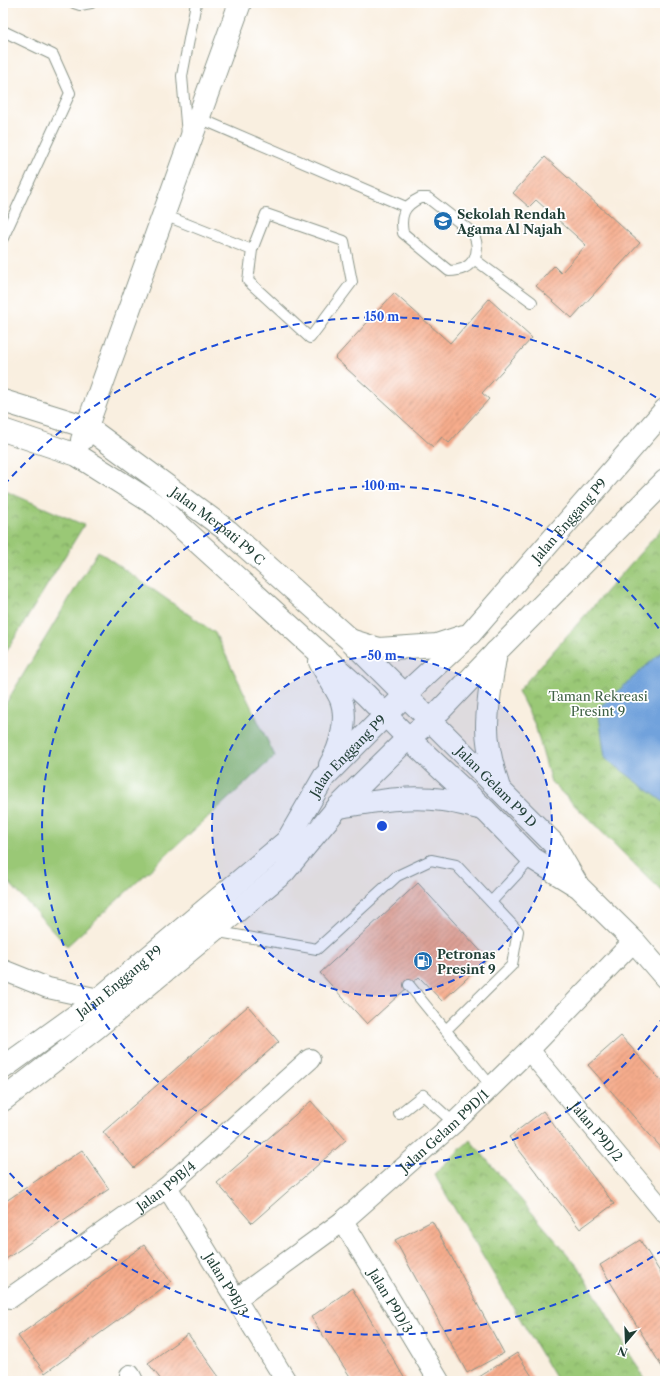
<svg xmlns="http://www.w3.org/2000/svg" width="668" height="1384" font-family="'Libre Caslon Text',serif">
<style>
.grass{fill:#9ac876;stroke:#5c8255}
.park{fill:url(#park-crowns);stroke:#5c8255}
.water{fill:#71a2dc;stroke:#487088}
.building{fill:url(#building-hatch)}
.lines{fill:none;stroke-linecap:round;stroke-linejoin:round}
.lane-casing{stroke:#8c968a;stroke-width:12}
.street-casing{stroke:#8c968a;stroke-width:22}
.secondary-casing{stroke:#8c968a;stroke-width:24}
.lane{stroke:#fff;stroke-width:10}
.street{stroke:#fff;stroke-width:20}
.secondary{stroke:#fff;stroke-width:22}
.ring{fill:none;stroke:#1d4ed8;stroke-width:2;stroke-dasharray:7 5}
.labels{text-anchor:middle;stroke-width:3.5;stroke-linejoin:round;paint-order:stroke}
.poi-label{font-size:13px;font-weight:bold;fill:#1f3d34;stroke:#fff;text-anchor:start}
.street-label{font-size:13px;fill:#1f3d34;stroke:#fff}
.park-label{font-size:13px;fill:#3e6044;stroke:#fff}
.centre{fill:#1d4ed8;stroke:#fff;stroke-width:2}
.ring-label{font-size:12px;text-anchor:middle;font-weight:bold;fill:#1d4ed8;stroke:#fff;stroke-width:3.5;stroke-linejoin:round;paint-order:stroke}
</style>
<defs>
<pattern id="park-crowns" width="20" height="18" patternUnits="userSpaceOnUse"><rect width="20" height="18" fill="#9ac876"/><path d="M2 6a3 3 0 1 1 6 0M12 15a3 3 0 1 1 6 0" fill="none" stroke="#7da462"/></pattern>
<pattern id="building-hatch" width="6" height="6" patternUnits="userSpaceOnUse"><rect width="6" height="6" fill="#f6ac8c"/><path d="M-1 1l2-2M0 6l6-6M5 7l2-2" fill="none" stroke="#c78d73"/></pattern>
</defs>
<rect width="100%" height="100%" fill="#fff"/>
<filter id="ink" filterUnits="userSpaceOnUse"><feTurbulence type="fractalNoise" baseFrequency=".025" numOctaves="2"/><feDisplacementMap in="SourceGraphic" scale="8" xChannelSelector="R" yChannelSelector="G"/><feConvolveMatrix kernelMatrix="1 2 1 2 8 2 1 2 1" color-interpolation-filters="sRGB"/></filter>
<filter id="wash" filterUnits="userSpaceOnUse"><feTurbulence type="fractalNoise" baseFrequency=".012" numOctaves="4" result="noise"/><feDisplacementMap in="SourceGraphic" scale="16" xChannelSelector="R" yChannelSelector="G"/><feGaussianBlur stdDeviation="0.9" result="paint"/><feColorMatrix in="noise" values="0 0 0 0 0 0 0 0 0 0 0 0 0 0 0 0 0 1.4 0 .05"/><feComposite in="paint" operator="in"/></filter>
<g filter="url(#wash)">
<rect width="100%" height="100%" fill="#f9efe0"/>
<path class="grass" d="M98,551L215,633L275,756L67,946L3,876V708Z"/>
<path class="park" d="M3,490L84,525L3,657Z
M665,525V894L551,782L535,725L518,691Z
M470,1140L580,1269L646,1381H557L434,1174Z"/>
<path class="water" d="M665,649V803L605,758L598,709Z"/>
<g id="blocks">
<path class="building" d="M545,157L640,243L572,318L536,286L554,266L561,273L586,245L536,200L529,207L513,193Z
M394,293L450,343L489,299L532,338L482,393L489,399L449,443L442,437L433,447L335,358Z
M418,883L488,959L442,1001L419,977L367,1024L320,973Z
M248,1006L279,1042L134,1168L103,1132Z
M621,1036L665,1085V1152L588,1065Z
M311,1101L346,1140L252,1223L217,1183Z
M543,1111L614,1204L580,1229L509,1137Z
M82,1150L109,1189L3,1261V1203Z
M432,1221L504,1353L467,1373L395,1240Z
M640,1240L665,1280V1372L600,1265Z
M144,1245L171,1282L45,1373L18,1336Z
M352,1288L406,1381H353L311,1317Z
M188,1334L222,1381H162L148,1363Z
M517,1353L535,1381H477L476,1379Z"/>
</g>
</g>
<g filter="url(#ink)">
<use href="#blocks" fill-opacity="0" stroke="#8c968a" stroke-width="1"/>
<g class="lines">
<g class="lane-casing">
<path id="lane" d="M74,3L80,5L91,3
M3,31L53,55L70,93L3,238
M199,118L406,207
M187,135L182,76L196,3
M420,198H428L473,233C483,254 472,271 449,271L403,233C400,216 403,206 420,198Z
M266,214L344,241L352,282L310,338L248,281L252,250Z
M164,215L252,250
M474,259L532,302
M491,902L532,858
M213,931L317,949L397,876L431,860L456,865L518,931L512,965L446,1030
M409,985L491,1086
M399,1114L423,1095L454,1123"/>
</g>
<g class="street-casing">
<g id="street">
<path d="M3,970L48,988L99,999"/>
<path id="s1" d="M529,1050L665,1213"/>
<path id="s2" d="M167,1187L286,1381"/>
<path id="s3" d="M343,1221L439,1381"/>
<path id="s4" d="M10,1298L167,1187L310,1059"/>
<path id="s5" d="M236,1299L343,1221L454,1123L529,1050L634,941"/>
<path d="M130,1375L133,1381"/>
</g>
</g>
<g class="secondary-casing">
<g id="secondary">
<path id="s6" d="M3,401L87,427L228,531L350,640L553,843L577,884"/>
<path d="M3,430L77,455L159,507L366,695L408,738L484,809L532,858L579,887L634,941L665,977"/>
<path d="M82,440L240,3"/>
<path d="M353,641L379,649L437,645L464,636"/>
<path d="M496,652C492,677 487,702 487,728C487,748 493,769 499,788"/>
<path d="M320,662C326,673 334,685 340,697C349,717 341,747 330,765"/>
<path d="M338,807C372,802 408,795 443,800C456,802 470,806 483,809"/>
<path id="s7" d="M3,1068L99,999L287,841L324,777L417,683L470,634L665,410"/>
<path d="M3,1100L96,1028L284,872L338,807L408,738L430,721L496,652L665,481"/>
</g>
</g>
<use href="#lane" class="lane"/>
<use href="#street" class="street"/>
<use href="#secondary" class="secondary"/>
</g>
</g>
<circle cx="382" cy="826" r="170" fill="#1d4ed8" fill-opacity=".12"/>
<g class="ring">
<circle cx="382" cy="826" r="170"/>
<path d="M664 1016A340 340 0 1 1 664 636"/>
<path d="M663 1250A509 509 0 0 1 4 1167M4 485A509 509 0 0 1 663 402"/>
</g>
<defs>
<g id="school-disc" transform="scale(1)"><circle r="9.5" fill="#1f6fb2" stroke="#fff"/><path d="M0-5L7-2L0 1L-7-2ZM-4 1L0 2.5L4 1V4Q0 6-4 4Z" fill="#fff"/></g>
<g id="fuel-disc" transform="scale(1)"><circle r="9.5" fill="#1f6fb2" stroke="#fff"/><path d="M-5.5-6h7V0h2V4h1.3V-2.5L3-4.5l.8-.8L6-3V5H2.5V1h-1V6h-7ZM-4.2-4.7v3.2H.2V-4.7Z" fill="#fff"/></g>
</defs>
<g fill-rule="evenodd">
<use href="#school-disc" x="443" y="221"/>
<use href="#fuel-disc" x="423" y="961"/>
</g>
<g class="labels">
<g class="poi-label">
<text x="457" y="219">Sekolah Rendah<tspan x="457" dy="15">Agama Al Najah</tspan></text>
<text x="437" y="959">Petronas<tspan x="437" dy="15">Presint 9</tspan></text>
</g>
<g class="street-label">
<text dy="5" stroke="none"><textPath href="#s7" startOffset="793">Jalan Enggang P9</textPath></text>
<text dy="5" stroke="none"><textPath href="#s6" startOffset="252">Jalan Merpati P9 C</textPath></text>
<text dy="5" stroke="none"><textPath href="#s7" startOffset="469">Jalan Enggang P9</textPath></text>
<text dy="5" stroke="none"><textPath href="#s6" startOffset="634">Jalan Gelam P9 D</textPath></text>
<text dy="5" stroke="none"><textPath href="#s7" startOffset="145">Jalan Enggang P9</textPath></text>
<text dy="5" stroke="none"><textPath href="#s5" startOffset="268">Jalan Gelam P9D/1</textPath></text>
<text dy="5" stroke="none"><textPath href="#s1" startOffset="106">Jalan P9D/2</textPath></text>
<text dy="5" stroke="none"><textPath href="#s4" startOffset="192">Jalan P9B/4</textPath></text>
<text dy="5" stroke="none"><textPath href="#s2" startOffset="114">Jalan P9B/3</textPath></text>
<text dy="5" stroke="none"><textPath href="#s3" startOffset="93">Jalan P9D/3</textPath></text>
</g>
<g class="park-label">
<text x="598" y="701">Taman Rekreasi<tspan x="598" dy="15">Presint 9</tspan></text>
</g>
</g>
<circle cx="382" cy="826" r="6" class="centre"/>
<g class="ring-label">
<text x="382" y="321">150 m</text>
<text x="382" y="490">100 m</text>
<text x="382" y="660">50 m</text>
</g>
<rect width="668" height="1384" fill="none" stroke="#fff" stroke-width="16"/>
<g transform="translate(626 1342) rotate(199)" stroke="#ffffff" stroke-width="3" paint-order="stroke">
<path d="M0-3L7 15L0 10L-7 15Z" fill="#1f3d34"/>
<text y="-6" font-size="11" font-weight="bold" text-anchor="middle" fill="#1f3d34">N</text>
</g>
</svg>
